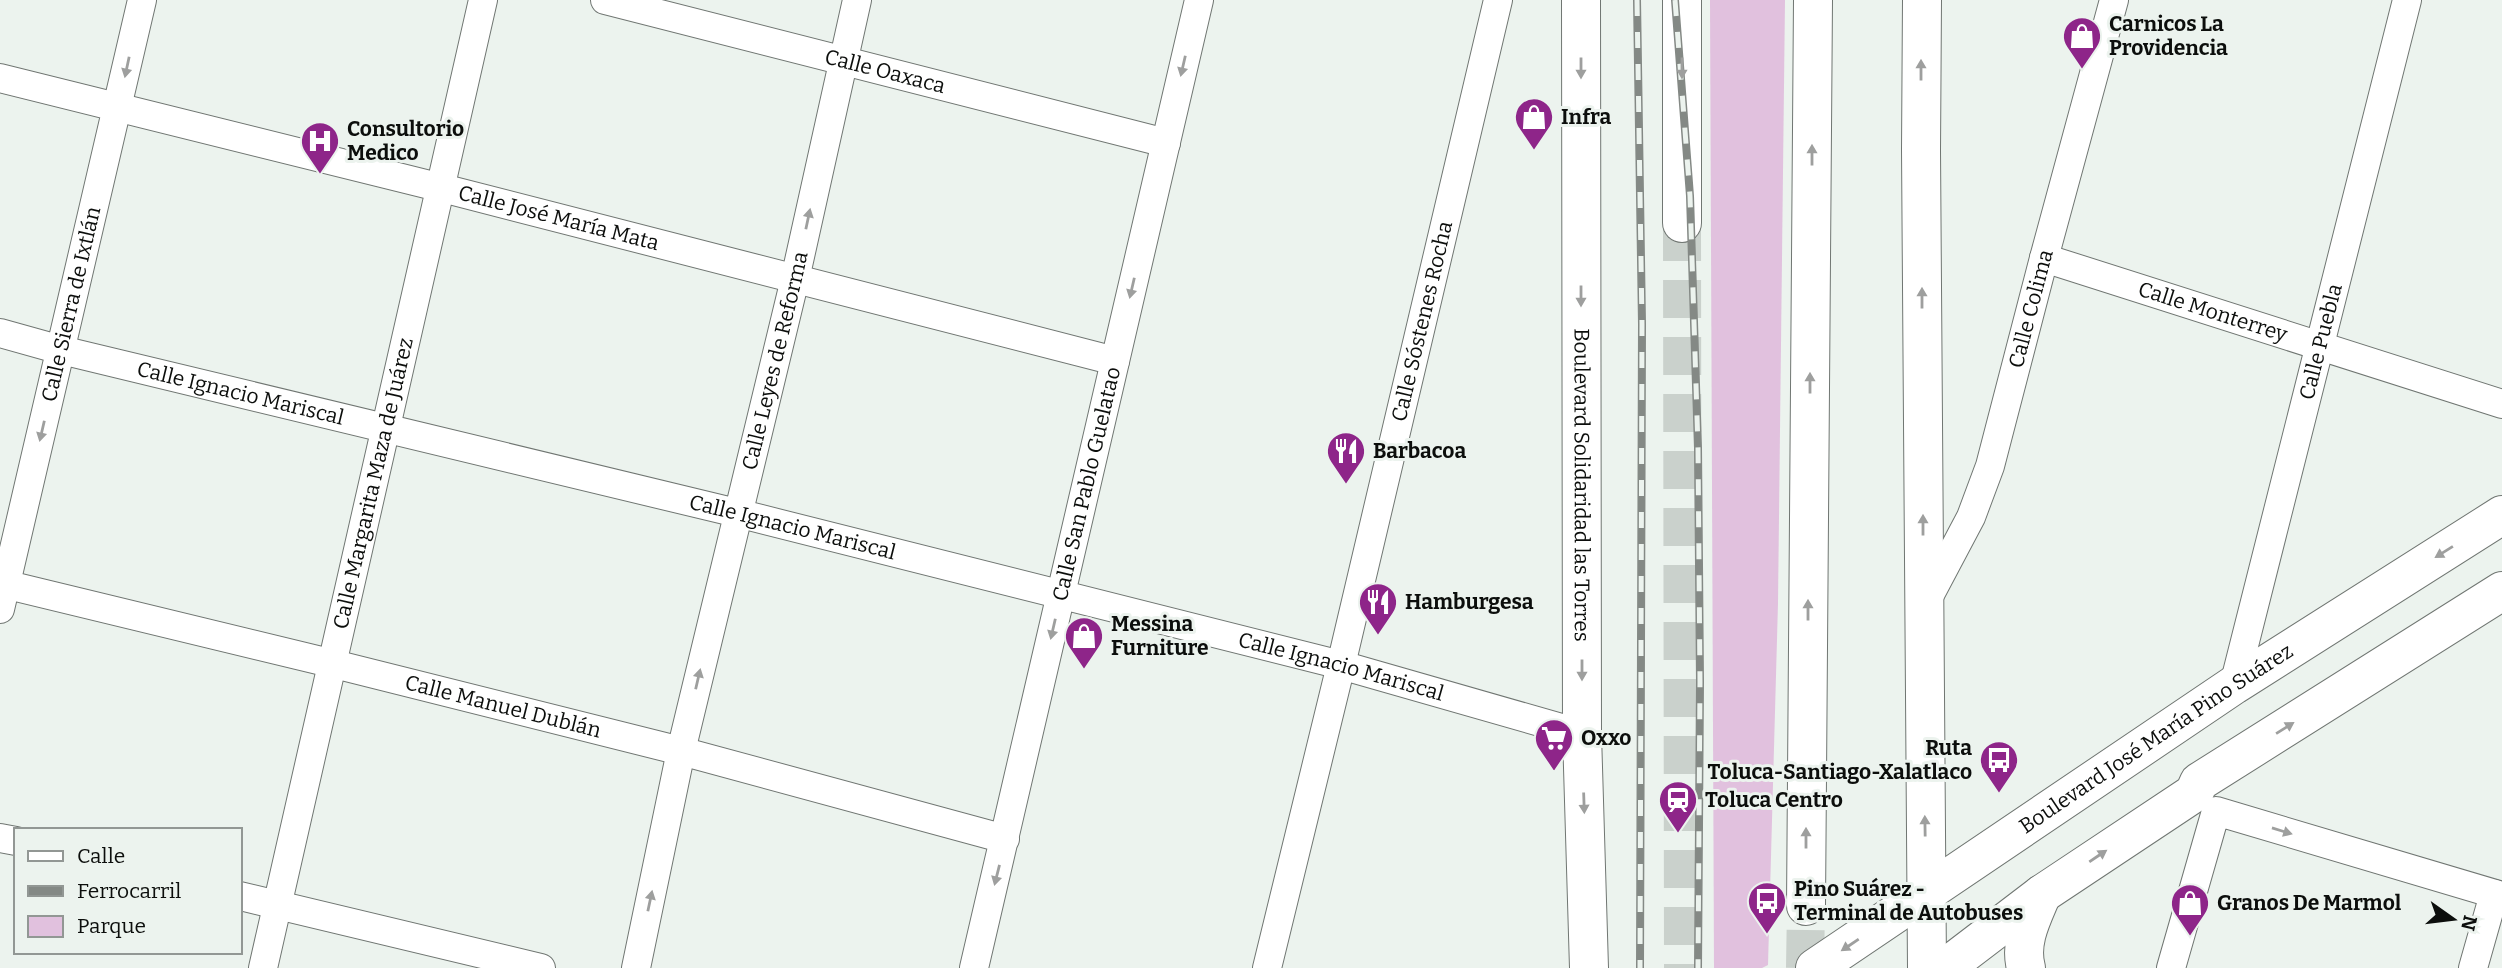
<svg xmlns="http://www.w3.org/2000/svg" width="2502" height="968" font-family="Bitter,serif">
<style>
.green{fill:#e1c1de}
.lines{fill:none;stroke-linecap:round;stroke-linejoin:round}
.highway-tunnel{stroke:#cad1cc;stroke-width:38;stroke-dasharray:38 19;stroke-linecap:butt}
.street-casing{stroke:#707672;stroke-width:30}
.secondary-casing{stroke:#707672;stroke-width:40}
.highway-casing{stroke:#707672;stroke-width:40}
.street{stroke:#fff;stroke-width:28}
.secondary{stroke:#fff;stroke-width:38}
.highway{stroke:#fff;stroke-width:38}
.rail-casing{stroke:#848985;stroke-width:8}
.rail{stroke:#ecf3ee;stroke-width:5;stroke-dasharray:16;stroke-linecap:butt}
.oneway{fill:#9e9f9e}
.labels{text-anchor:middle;stroke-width:6;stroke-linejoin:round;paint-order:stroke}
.poi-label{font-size:21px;font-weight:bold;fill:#0c0e0c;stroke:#ecf3ee;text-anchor:start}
.street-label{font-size:21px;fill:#0c0e0c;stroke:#ecf3ee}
</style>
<rect width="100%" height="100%" fill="#ecf3ee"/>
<path class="green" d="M1710,0H1785L1778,603L1768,965L1762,968H1714Z"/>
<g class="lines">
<path class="highway-tunnel" d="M1682,223L1683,968
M1805,968L1806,906"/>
<g class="street-casing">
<g id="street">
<path id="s1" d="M605,0L1166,143"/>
<path id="s2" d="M0,78L442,188L1115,361"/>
<path id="s3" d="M2044,258L2502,404"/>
<path id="s4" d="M0,333L61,350L737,513L1341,665L1582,734"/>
<path id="s5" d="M0,583L330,663L681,751L1005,839"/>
<path id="s6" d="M1926,602L1971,517L1990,466L2044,258L2114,0"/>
<path id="s7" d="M0,609L142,0"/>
<path id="s8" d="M2234,685L2407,0"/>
<path d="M0,838L16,841"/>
<path d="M240,896L541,968"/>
<path id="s9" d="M263,968L483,0"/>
<path id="s10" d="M636,968L681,751L795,279L857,0"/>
<path id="s11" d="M974,968L1199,0"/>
<path id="s12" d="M1267,968L1341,665L1498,0"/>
<path d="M2171,968L2216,811L2502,896"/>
<path d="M2473,968L2494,894"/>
</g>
</g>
<g class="secondary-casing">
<g id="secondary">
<path id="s13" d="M1581,0L1582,734L1589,968"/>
<path d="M1922,0L1921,150L1927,968"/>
<path d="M2026,968C2019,942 2032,918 2042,894"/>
</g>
</g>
<g class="highway-casing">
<g id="highway">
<path d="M1682,0V223"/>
<path d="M1806,906L1813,0"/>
<path id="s14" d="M1815,968L2234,685L2502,515"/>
<path d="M1945,968L2042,894L2194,793L2199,782L2502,591"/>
</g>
</g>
<use href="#street" class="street"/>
<use href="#secondary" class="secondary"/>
<use href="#highway" class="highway"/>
<g class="rail-casing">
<path id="rail" d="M1637,0L1642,324L1640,968
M1675,0L1690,196L1698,448L1700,682L1698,968"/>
</g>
<use href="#rail" class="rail"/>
</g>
<defs><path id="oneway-solid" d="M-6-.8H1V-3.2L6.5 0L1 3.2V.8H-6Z" transform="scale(1.75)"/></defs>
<g class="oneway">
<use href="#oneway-solid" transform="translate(1183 66) rotate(103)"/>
<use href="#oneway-solid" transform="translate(127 67) rotate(102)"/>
<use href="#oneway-solid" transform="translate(1581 68) rotate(90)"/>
<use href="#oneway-solid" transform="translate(1682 68) rotate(90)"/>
<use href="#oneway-solid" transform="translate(1921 70) rotate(-90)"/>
<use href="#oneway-solid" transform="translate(1812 155) rotate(-90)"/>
<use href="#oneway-solid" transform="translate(808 219) rotate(-78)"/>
<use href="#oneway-solid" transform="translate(1132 288) rotate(103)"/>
<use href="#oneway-solid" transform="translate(1581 296) rotate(90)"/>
<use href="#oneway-solid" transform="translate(1922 298) rotate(-90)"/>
<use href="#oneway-solid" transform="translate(1810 383) rotate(-90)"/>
<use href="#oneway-solid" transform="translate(42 431) rotate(103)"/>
<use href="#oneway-solid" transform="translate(1923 525) rotate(-90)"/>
<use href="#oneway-solid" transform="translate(2444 552) rotate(148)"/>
<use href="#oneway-solid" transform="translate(1808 610) rotate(-90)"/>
<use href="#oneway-solid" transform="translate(1053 629) rotate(103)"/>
<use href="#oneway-solid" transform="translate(1582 670) rotate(90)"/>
<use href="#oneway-solid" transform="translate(698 679) rotate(-77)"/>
<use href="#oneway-solid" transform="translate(2285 728) rotate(-32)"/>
<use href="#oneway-solid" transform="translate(1584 803) rotate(88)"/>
<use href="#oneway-solid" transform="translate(1925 826) rotate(-91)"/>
<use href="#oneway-solid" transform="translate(2282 831) rotate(17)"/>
<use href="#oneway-solid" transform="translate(1806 838) rotate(-90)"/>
<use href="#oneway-solid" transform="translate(2098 856) rotate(-34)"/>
<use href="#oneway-solid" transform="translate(997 875) rotate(104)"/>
<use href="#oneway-solid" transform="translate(650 901) rotate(-78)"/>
<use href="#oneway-solid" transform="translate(1850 945) rotate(146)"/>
</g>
<defs>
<g id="shop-pin" transform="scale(2.0125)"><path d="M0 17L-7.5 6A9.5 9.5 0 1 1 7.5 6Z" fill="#8e2589" stroke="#ecf3ee"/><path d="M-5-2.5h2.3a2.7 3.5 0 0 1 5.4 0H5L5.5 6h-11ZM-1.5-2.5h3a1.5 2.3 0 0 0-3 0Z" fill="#fff"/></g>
<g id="hospital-pin" transform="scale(2.0125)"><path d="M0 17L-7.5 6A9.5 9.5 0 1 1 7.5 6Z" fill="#8e2589" stroke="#ecf3ee"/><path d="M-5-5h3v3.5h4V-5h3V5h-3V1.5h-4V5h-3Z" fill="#fff"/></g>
<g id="restaurant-pin" transform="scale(2.0125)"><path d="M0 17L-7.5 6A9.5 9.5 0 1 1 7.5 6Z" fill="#8e2589" stroke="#ecf3ee"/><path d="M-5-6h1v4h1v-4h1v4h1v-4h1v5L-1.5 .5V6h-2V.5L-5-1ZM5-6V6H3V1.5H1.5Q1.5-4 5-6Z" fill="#fff"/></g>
<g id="supermarket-pin" transform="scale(2.0125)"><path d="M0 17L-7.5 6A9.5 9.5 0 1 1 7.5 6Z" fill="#8e2589" stroke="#ecf3ee"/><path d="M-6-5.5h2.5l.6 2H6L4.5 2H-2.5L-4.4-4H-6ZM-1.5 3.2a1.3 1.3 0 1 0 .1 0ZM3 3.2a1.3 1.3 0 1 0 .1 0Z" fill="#fff"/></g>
<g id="bus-pin" transform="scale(2.0125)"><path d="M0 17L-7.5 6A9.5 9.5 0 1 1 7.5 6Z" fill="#8e2589" stroke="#ecf3ee"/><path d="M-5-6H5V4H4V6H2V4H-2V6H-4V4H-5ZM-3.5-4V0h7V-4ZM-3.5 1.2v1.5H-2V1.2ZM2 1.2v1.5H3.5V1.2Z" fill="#fff"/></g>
<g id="station-pin" transform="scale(2.0125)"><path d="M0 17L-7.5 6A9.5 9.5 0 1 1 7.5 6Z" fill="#8e2589" stroke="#ecf3ee"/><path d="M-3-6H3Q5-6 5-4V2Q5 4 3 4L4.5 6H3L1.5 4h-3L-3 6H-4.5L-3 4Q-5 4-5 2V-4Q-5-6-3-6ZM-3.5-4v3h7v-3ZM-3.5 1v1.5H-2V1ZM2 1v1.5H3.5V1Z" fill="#fff"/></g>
</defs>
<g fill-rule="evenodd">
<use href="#shop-pin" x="2082" y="36"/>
<use href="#shop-pin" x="1534" y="117"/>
<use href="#hospital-pin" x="320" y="141"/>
<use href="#restaurant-pin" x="1346" y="451"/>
<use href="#restaurant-pin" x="1378" y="602"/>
<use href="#shop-pin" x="1084" y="636"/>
<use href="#supermarket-pin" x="1554" y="738"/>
<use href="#bus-pin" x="1999" y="760"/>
<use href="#station-pin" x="1678" y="800"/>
<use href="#bus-pin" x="1767" y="901"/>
<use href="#shop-pin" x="2190" y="903"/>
</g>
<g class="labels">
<g class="poi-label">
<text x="2109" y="31">Carnicos La<tspan x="2109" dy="24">Providencia</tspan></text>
<text x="1561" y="124">Infra</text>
<text x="347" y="136">Consultorio<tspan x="347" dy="24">Medico</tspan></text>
<text x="1373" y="458">Barbacoa</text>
<text x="1405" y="609">Hamburgesa</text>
<text x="1111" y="631">Messina<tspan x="1111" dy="24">Furniture</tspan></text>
<text x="1581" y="745">Oxxo</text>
<text x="1972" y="755" text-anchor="end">Ruta<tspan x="1972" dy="24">Toluca-Santiago-Xalatlaco</tspan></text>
<text x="1705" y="807">Toluca Centro</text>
<text x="1794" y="896">Pino Suárez -<tspan x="1794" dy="24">Terminal de Autobuses</tspan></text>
<text x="2217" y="910">Granos De Marmol</text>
</g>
<g class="street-label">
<text dy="7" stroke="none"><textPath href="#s1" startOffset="289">Calle Oaxaca</textPath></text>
<text dy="7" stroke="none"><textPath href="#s2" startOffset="576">Calle José María Mata</textPath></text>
<text dy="7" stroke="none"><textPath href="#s7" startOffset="313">Calle Sierra de Ixtlán</textPath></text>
<text dy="7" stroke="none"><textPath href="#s6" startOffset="313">Calle Colima</textPath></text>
<text dy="7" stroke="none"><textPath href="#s3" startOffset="177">Calle Monterrey</textPath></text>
<text dy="7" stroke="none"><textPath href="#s12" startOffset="665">Calle Sóstenes Rocha</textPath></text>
<text dy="7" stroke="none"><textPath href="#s8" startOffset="354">Calle Puebla</textPath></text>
<text dy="7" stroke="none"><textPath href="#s10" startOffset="623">Calle Leyes de Reforma</textPath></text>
<text dy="7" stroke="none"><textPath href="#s4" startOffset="248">Calle Ignacio Mariscal</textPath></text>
<text dy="7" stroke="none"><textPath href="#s9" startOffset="497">Calle Margarita Maza de Juárez</textPath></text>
<text dy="7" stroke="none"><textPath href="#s11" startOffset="497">Calle San Pablo Guelatao</textPath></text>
<text dy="7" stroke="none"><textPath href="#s13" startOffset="485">Boulevard Solidaridad las Torres</textPath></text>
<text dy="7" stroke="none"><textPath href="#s4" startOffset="816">Calle Ignacio Mariscal</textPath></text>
<text dy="7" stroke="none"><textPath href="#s4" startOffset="1382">Calle Ignacio Mariscal</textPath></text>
<text dy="7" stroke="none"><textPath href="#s5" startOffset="518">Calle Manuel Dublán</textPath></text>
<text dy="7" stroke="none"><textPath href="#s14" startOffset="411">Boulevard José María Pino Suárez</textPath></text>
</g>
</g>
<rect x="14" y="828" width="228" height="126" fill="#ecf3ee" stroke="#929794" stroke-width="2"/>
<rect x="28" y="851" width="35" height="10" fill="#ffffff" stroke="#929794" stroke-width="2"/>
<text x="77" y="863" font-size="21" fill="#0c0e0c">Calle</text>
<rect x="28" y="886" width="35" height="10" fill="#848985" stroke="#929794" stroke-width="2"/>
<text x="77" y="898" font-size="21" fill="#0c0e0c">Ferrocarril</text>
<rect x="28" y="916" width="35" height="21" fill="#e1c1de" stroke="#929794" stroke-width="2"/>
<text x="77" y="933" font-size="21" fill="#0c0e0c">Parque</text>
<g transform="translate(2453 919) rotate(104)" stroke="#ecf3ee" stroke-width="5" paint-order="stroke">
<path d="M0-5L12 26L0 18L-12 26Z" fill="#0c0e0c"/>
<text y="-10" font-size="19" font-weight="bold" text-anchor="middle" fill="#0c0e0c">N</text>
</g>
</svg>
